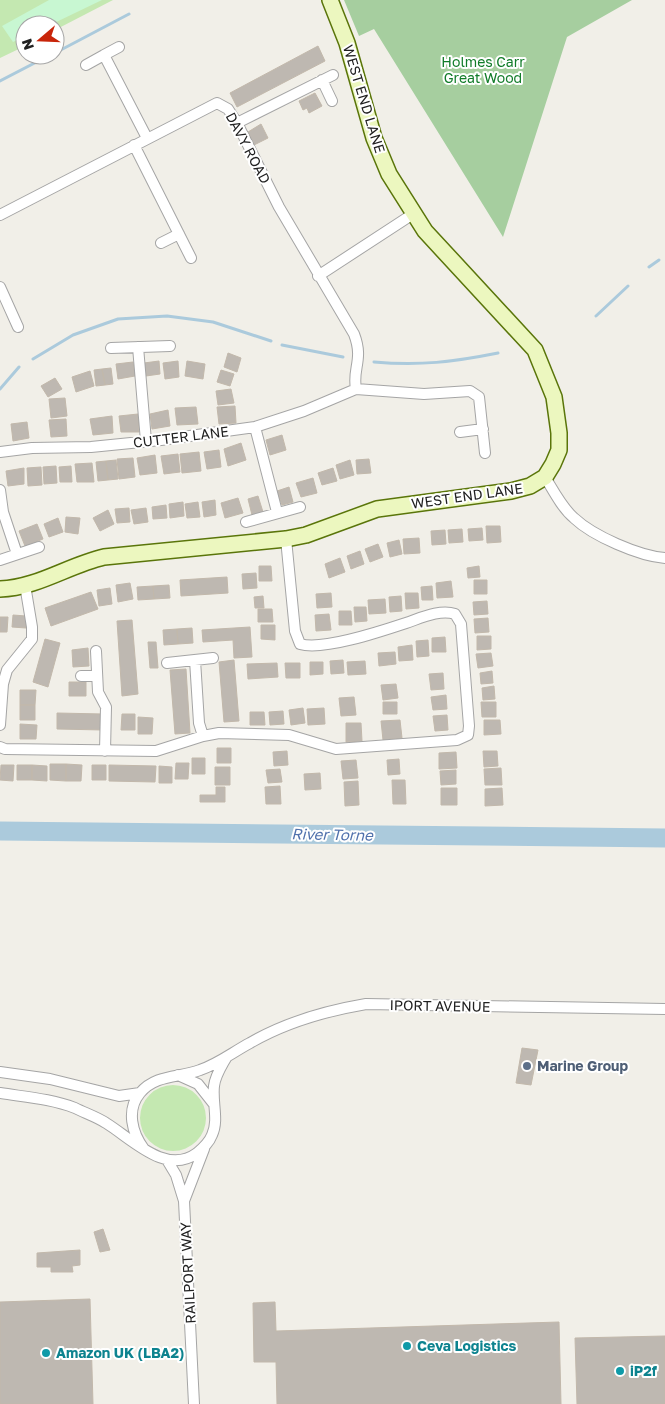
<svg xmlns="http://www.w3.org/2000/svg" width="665" height="1404" font-family="'Golos Text',sans-serif">
<style>
.grass{fill:#c4e8b1}
.forest{fill:#a6ce9f}
.park{fill:#c8f7d2}
.lines{fill:none;stroke-linecap:round;stroke-linejoin:round}
.stream{stroke:#abcadc;stroke-width:3}
.river{stroke:#abcadc;stroke-width:19}
.building{fill:#beb8b1;stroke:#c2b8ab}
.street-casing{stroke:#a5a5a5;stroke-width:12}
.secondary-casing{stroke:#5a750a;stroke-width:18}
.street{stroke:#fff;stroke-width:10}
.secondary{stroke:#ecf7bf;stroke-width:15}
.service-dot{fill:#5c6f8a;stroke:#fff;stroke-width:2}
.culture-dot{fill:#0f9aa8;stroke:#fff;stroke-width:2}
.labels{text-anchor:middle;stroke-width:4;stroke-linejoin:round;paint-order:stroke}
.park-label{font-size:14px;fill:#117c29;stroke:#fff}
.street-label{font-size:14px;fill:#212121;stroke:#fff}
.service-label{font-size:14px;font-weight:bold;fill:#4e5e75;stroke:#fff;text-anchor:start}
.culture-label{font-size:14px;font-weight:bold;fill:#0d838f;stroke:#fff;text-anchor:start}
.water-label{font-size:15px;font-style:italic;fill:#5172ad;stroke:#fff}
</style>
<rect width="100%" height="100%" fill="#f1efe8"/>
<path class="grass" d="M0,0H113L55,30V25H25V46L0,58Z
M140 1118a33 33 0 1 1 66 0a33 33 0 1 1-66 0Z"/>
<path class="forest" d="M344,0H632L567,37L503,237L374,29L359,36Z"/>
<path class="park" d="M49,0H102L50,25H25V36L13,42L2,26Z"/>
<g class="lines">
<path class="stream" d="M55,53L129,14
M0,81L50,55
M649,267L659,260
M596,316L628,286
M282,345L343,357
M33,359L73,335L118,319L167,316L213,322L271,341
M374,362C420,366 453,362 498,353
M0,389L19,367"/>
<path class="river" d="M0,831L665,838"/>
</g>
<path class="building" d="M318,46L325,61L237,107L230,93Z
M315,93L322,106L309,113L307,108L303,110L299,101Z
M261,124L268,138L254,145L248,132Z
M228,353L241,358L237,372L224,367Z
M159,361L160,374L146,376L144,363Z
M178,361L179,377L165,379L163,363Z
M187,361L205,364L203,379L185,376Z
M133,362L135,376L118,379L116,364Z
M111,368L113,384L105,385L102,369Z
M102,369L105,385L96,386L94,370Z
M221,370L234,374L230,386L217,382Z
M90,371L94,386L76,392L72,377Z
M55,378L62,389L48,397L41,386Z
M231,389L234,403L218,405L216,391Z
M65,398L67,416L51,418L49,399Z
M235,406L236,423L219,424L217,407Z
M196,407L198,424L177,425L175,408Z
M168,410L170,426L152,429L150,414Z
M138,414L139,432H121L119,416Z
M112,416L113,433L93,435L90,419Z
M66,419L67,436L51,437L49,420Z
M27,422L29,438L13,441L11,424Z
M282,435L286,450L270,455L266,440Z
M241,443L246,460L228,466L224,449Z
M219,450L221,467L207,469L204,452Z
M199,452L201,471L182,473L180,454Z
M178,454L180,472L164,474L161,456Z
M155,455L157,473L140,475L137,458Z
M133,458L135,477L119,479L117,459Z
M369,459L371,473L357,474L356,460Z
M116,460L118,479L108,480L106,461Z
M350,460L354,475L340,479L336,465Z
M106,461L108,480L98,481L96,462Z
M92,463L94,482H77L75,464Z
M56,466L57,483L44,484L43,467Z
M71,466L72,482H60L59,467Z
M41,467L42,485L28,486L27,468Z
M24,468V484L8,486L6,471Z
M333,468L337,481L322,485L318,473Z
M313,478L317,493L301,497L296,483Z
M289,487L293,502L282,505L277,491Z
M258,496L263,512L252,515L248,499Z
M238,498L243,513L225,518L221,503Z
M215,500L216,515L204,517L202,502Z
M183,502L184,516L170,518L169,504Z
M198,502L200,517L187,518L185,504Z
M166,505L167,518L153,519L152,507Z
M129,508L130,522L117,523L115,509Z
M146,508L148,522L134,524L131,510Z
M108,510L114,524L100,531L93,518Z
M66,517L80,518L78,534L65,532Z
M58,518L63,532L49,537L44,524Z
M37,524L43,539L25,546L19,531Z
M486,526H500L501,542L487,543Z
M482,528L483,540L469,541L468,529Z
M462,529L463,542L449,543L448,530Z
M445,530L446,544L432,545L431,531Z
M419,538L420,553L404,554L403,539Z
M399,540L402,554L390,557L387,543Z
M378,544L383,557L370,562L365,549Z
M360,551L364,564L351,569L347,556Z
M340,558L345,572L329,578L325,564Z
M259,566H271L272,581H259Z
M479,566L480,577L468,578L467,568Z
M256,573L257,588L243,589L242,574Z
M227,577L228,593L181,596L180,580Z
M474,580H487V594H474Z
M451,581L453,597L437,598L436,583Z
M130,583L133,599L118,602L116,585Z
M169,585L170,598L154,599L153,586Z
M153,586L154,599L138,600L137,587Z
M432,586L433,600H422L421,587Z
M110,588L112,604L99,606L97,590Z
M91,592L98,609L51,626L45,608Z
M331,593L332,607L317,608L316,594Z
M405,593H418L419,608L406,609Z
M263,596L264,608H255L254,597Z
M401,596L402,611L390,612L389,597Z
M385,599L386,613L369,614L368,600Z
M487,601L488,614L474,615L473,602Z
M354,607H366L367,621L355,622Z
M258,609H272L273,622H258Z
M339,611H351L352,625H339Z
M329,614L331,630L316,631L315,615Z
M13,615L26,616V628L12,627Z
M0,617H8L7,632H0Z
M488,618L489,632L475,633L474,619Z
M132,620L138,694L122,696L117,621Z
M261,625H275V640L261,639Z
M250,627L252,657L234,658L233,640L203,642L202,630Z
M192,628L193,643L178,644L177,629Z
M177,629L178,644L164,645L163,630Z
M477,636H491V649L477,650Z
M445,637L446,652H432V638Z
M45,639L60,643L48,687L33,682Z
M428,640L429,656L417,657L416,641Z
M148,642H156L158,668H150Z
M412,645L413,660L399,661L398,647Z
M88,648L89,666L73,667L72,650Z
M395,652L396,664L379,666L378,653Z
M491,653L493,666L478,668L476,654Z
M234,660L239,721L224,722L219,662Z
M343,660L344,673L331,674L330,661Z
M365,661L366,674L348,675L347,662Z
M310,662H323V674L310,675Z
M277,663L278,677L248,679L247,664Z
M285,663H300V678H286Z
M186,669L190,733L175,734L170,670Z
M492,671L493,683L481,684L480,673Z
M443,673L444,689L431,690L429,674Z
M69,682H86V696H69Z
M396,684L398,698L383,700L381,685Z
M494,686L495,699L483,700L482,688Z
M20,690H36L35,705H20Z
M446,695L447,709L433,710L431,697Z
M354,697L356,715L341,716L339,698Z
M383,702H397V714H383Z
M481,702H496V717H482Z
M20,705H35V720H20Z
M303,708L305,723L291,725L289,710Z
M324,708L325,724L308,725L307,709Z
M283,711L284,724L270,725L269,712Z
M250,712H264L265,725H250Z
M57,713L103,714V730L57,729Z
M122,714H135V730H121Z
M447,715L448,730L435,731L433,716Z
M138,717L153,718L152,734H138Z
M400,720L402,738L383,740L381,721Z
M484,720H500L501,734L484,735Z
M346,723H361L362,741L346,742Z
M20,724L37,725L36,739H20Z
M217,748H231V763H217Z
M287,751L288,765L274,766L273,752Z
M483,751H497L498,766L484,767Z
M456,752L457,768L439,769V753Z
M192,758H205V774H192Z
M399,759L400,774L388,775L387,760Z
M356,760L358,778L343,779L341,761Z
M176,763H189L188,779H175Z
M50,764H66V781L50,780Z
M66,764L82,765L81,781H66Z
M1,765H14L13,781L0,780Z
M17,765H32V780H17Z
M32,765L47,766V781L32,780Z
M92,765H106V780H92Z
M109,765L156,766L155,782L109,781Z
M159,766L172,767V783H159Z
M215,767H230V785H215Z
M501,768L502,785H485L484,769Z
M280,769L282,782L268,783L266,770Z
M456,770V784L441,785L440,771Z
M320,773L321,789L305,790L304,774Z
M392,780H405L406,804H393Z
M358,781L359,805L345,806L344,782Z
M280,786L281,804H266L265,787Z
M216,787H225V802H200V795H216Z
M441,788H457V805H441Z
M502,788L503,805L485,806V789Z
M522,1048L538,1050L531,1085L516,1083Z
M103,1229L110,1250L100,1252L94,1232Z
M80,1250V1265L72,1266L73,1272H51V1267H37V1253Z
M90,1299L93,1404H0V1302Z
M275,1302L276,1331L559,1322L561,1404H277L276,1362H254L253,1303Z
M665,1336V1404H577L575,1338Z"/>
<g class="lines">
<g class="street-casing">
<path id="street" d="M104,55L119,47
M86,65L104,55L147,138
M322,80L332,101
M237,123L333,75
M134,145L191,258
M0,215L217,103L228,109L237,123L279,207L354,334C364,360 352,368 356,389
M161,243L179,234
M318,276L413,214
M0,287L18,327
M138,347L146,441
M111,348L170,346
M255,427L277,512
M460,432L483,429
M0,452L32,448L91,447L161,440L255,427L304,411L356,389L424,394L470,391L479,397L485,453
M545,477C553,490 562,508 574,518C593,536 639,556 665,558
M0,490L3,512L17,554
M246,522L300,507
M0,560L39,547
M96,651L98,692L106,707L105,751
M195,660L199,723L203,736
M167,663L213,658
M81,676H97
M0,725L3,684L7,670L32,639V627L25,585
M0,747L5,749L156,751L203,736L219,733L289,735L336,749L457,740L468,735L469,726L461,624L455,614C440,609 421,618 406,623C382,631 323,651 300,644L295,631L286,539
M0,1072L50,1079L119,1096L140,1093
M178,1075L198,1084L213,1103
M0,1093C25,1097 52,1099 75,1108C85,1113 97,1117 106,1123C132,1139 166,1176 197,1153C203,1148 209,1143 212,1135C219,1120 212,1103 214,1086C215,1076 221,1067 226,1058
M144,1149C132,1133 126,1110 140,1093C156,1074 179,1078 200,1070C218,1064 233,1052 250,1043C286,1022 325,1011 366,1004L665,1009
M167,1160L176,1175L184,1201L194,1404
M184,1201L204,1149"/>
</g>
<g class="secondary-casing">
<path id="secondary" d="M0,589C37,588 69,565 104,557L286,539L306,535L377,509L511,491L530,486L545,477L553,464L559,450V433L554,397L535,350L425,231L389,174L374,138L347,43L330,0"/>
</g>
<use href="#street" class="street"/>
<use href="#secondary" class="secondary"/>
</g>
<circle class="service-dot" cx="527" cy="1066" r="5"/>
<g class="culture-dot">
<circle cx="407" cy="1346" r="5"/>
<circle cx="46" cy="1353" r="5"/>
<circle cx="620" cy="1371" r="5"/>
</g>
<g class="labels">
<g class="park-label">
<text x="483" y="67">Holmes Carr<tspan x="483" dy="16">Great Wood</tspan></text>
</g>
<g class="street-label">
<text transform="translate(364 99) rotate(73)" y="5">WEST END LANE</text>
<text transform="translate(248 148) rotate(62)" y="5">DAVY ROAD</text>
<text transform="translate(181 437) rotate(-7)" y="5">CUTTER LANE</text>
<text transform="translate(467 496) rotate(-8)" y="5">WEST END LANE</text>
<text transform="translate(440 1006) rotate(1)" y="5">IPORT AVENUE</text>
<text transform="translate(188 1273) rotate(-93)" y="5">RAILPORT WAY</text>
</g>
<g class="service-label">
<text x="537" y="1071">Marine Group</text>
</g>
<g class="culture-label">
<text x="417" y="1351">Ceva Logistics</text>
<text x="56" y="1358">Amazon UK (LBA2)</text>
<text x="630" y="1376">iP2f</text>
</g>
<g class="water-label">
<text transform="translate(332 835) rotate(1)" y="5">River Torne</text>
</g>
</g>
<g transform="translate(40 40) rotate(251)"><circle r="24" fill="#ffffff" stroke="#a6a6a6"/>
<path d="M0-4L9 19L0 12L-9 19Z" fill="#c8250a"/>
<text y="-8" font-size="14" font-weight="bold" text-anchor="middle" fill="#212121">N</text>
</g>
</svg>
